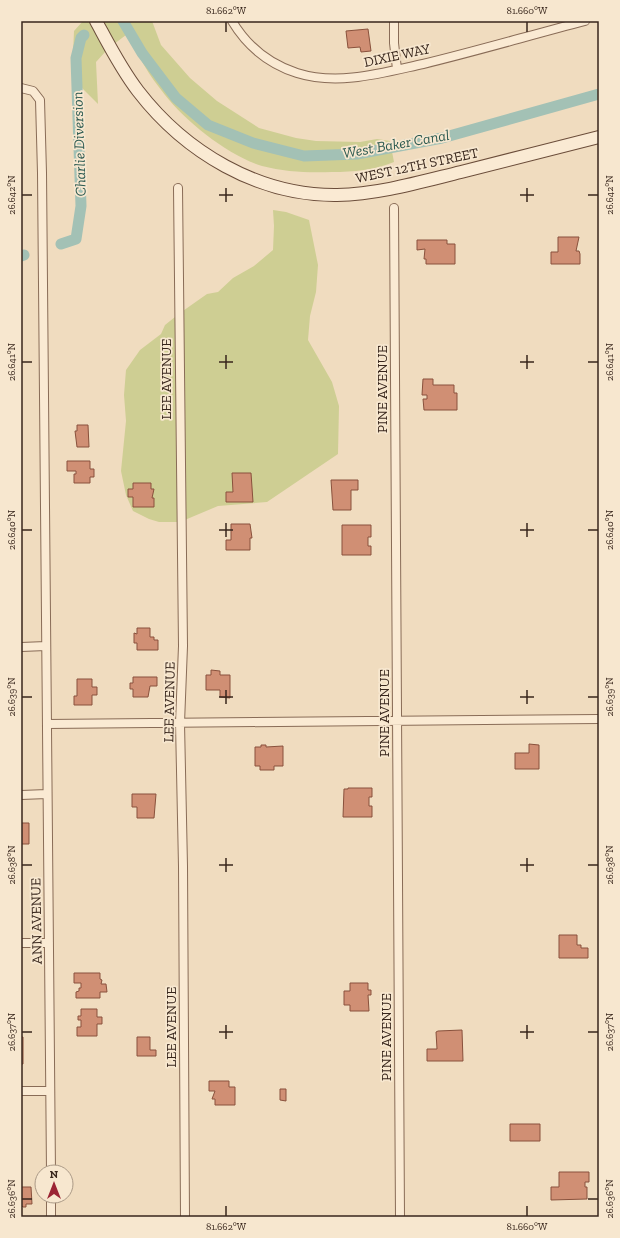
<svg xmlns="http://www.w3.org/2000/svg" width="620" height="1238" font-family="'Zilla Slab',serif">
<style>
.green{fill:#cece93}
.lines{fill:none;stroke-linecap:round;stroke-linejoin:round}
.canal{stroke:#a3c1b5;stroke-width:11}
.building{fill:#d08f74;stroke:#89513c}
.street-casing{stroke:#896c57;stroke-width:10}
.secondary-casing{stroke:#6b4d3a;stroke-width:14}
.street{stroke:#faead3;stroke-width:8}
.secondary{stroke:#faead3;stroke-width:12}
.ticks{fill:none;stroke:#38261c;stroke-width:1.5}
.labels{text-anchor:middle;stroke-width:3.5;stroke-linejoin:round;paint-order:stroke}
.street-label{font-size:14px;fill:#38261c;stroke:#f7e7cf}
.water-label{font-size:15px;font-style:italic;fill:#2b5950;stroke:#f7e7cf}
.neatline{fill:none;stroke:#38261c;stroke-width:1.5}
.ticks-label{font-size:10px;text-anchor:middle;fill:#38261c}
</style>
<rect width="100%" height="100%" fill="#f0dcbf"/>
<path class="green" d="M83,21H89L106,51L96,62L98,104L72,78L74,31Z
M102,21H152L161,45L190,78L217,101L259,128L296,138L316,141L360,142L377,139L390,141L394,162C374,170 354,172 332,172C309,173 285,172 262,166C229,156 186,122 165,95C158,86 150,76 144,65C138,55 136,41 126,35L114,44Z
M273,210L286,212L309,220L318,265L316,292L310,316L308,340L332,382L339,406L338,454L267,502L218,506L180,522H159L149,519L133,511L126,495L121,471L126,421L124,395L126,370L140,350L161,334L165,325L180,313L207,294L218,292L233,278L254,266L273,250L274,226Z"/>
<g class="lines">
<path class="canal" d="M123,21L142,53L176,98L208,125L253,143L304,156L357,154L442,138L599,94
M61,244L76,239L81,206L76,58L81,38L84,35
M21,256L24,255"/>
</g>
<path class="building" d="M368,29L371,51L361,52L360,47L348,48L346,31Z
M558,237H579L576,251H579L580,254V264H551V252H558Z
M417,240H447V244H455V264H426V259H424L425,249L417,250Z
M423,379H433V385H454V393H457V410H424L423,399H427V395H422Z
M77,425H88L89,447H77L75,431H77Z
M67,461H90V469H94V477H90V483H74V474H76V471H67Z
M232,473H251L253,502H226V492H233Z
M331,480H358V490H351V510H333Z
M133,483H151V489H154L152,498H154V507H133V497H128V489H133Z
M231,524H250L252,538H250V550H226V540H231Z
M342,525H371V537H368V546H371V555H342Z
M137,628H150V637H154V640H158V650H137V643H134V633L137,634Z
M211,670L220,671V675H230V698L220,697V690H206V675H211Z
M133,677H157V686H150L148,697H133V689H130V683H133Z
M77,679H92V687H97V695H92V705H74V696H77Z
M529,744L539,745V769H515V753H529Z
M261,745H266V747L283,746V766H274V770H260V766H255V747H261Z
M348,788H372V797H369V806H372V817H343L344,789H348Z
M132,794H156L154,818H137V807H132Z
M21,823H29V844H21V849Z
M559,935H577V945H581V948H588V958H559Z
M74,973H100V979L102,980L101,984H106L107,992H100V998H76V992L79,991V988H81V983H74Z
M350,983H368V990H371V995H368L369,1011H350V1005H344V991H350Z
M81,1009H97V1017H102V1024H97V1036H77V1027H81V1020H78V1016H81Z
M462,1030L463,1061H427V1049H437L436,1032L438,1031Z
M21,1037H23V1064H21Z
M137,1037H150V1050H156V1056H137Z
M209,1081H229V1087H235V1105H215V1099H212L215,1091H209Z
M280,1089H286V1101L280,1100Z
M510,1124H540V1141H510Z
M559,1172H589V1182H585V1187H587V1199L551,1200V1187H559Z
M21,1187H31L32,1204H26V1207H23L21,1205Z"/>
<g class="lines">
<g class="street-casing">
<path id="street" d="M232,21C247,46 269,64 297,73C338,86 382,73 423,64C477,51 531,35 585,21
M394,21V43L397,69
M21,88L33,91L40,100L42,173L51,1172
M178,188L183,646L180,723L183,866L185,1217
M394,208L400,1217
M21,647L46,646
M47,724L599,719
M21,795L47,794
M21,943H49
M21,1091H50
M51,1196V1217"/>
</g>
<g class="secondary-casing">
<path id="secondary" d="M96,21C109,45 121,69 138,91C185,152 258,196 337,195C379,194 420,182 461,172C507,160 553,149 599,137"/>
</g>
<use href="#street" class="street"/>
<use href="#secondary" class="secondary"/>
</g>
<path class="ticks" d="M226,22V32M527,22V32M226,188V202M527,188V202M22,195H32M219,195H233M520,195H534M588,195H598M226,355V369M527,355V369M22,362H32M219,362H233M520,362H534M588,362H598M226,523V537M527,523V537M22,530H32M219,530H233M520,530H534M588,530H598M226,690V704M527,690V704M22,697H32M219,697H233M520,697H534M588,697H598M226,858V872M527,858V872M22,865H32M219,865H233M520,865H534M588,865H598M226,1025V1039M527,1025V1039M22,1032H32M219,1032H233M520,1032H534M588,1032H598M22,1199H32M588,1199H598M226,1206V1216M527,1206V1216"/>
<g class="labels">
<g class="street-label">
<text transform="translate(397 55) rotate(-12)" y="5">DIXIE WAY</text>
<text transform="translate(417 165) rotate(-12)" y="5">WEST 12TH STREET</text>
<text transform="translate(166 379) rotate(-90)" y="5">LEE AVENUE</text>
<text transform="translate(382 389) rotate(-90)" y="5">PINE AVENUE</text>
<text transform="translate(169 702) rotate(-89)" y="5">LEE AVENUE</text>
<text transform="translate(384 713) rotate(-90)" y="5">PINE AVENUE</text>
<text transform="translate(36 921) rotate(-91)" y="5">ANN AVENUE</text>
<text transform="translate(171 1027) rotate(-90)" y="5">LEE AVENUE</text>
<text transform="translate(386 1037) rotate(-90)" y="5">PINE AVENUE</text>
</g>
<g class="water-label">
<text transform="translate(79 144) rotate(-92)" y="5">Charlie Diversion</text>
<text transform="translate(396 144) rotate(-10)" y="5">West Baker Canal</text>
</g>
</g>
<rect width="620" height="1238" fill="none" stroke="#f7e7cf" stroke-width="44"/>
<g transform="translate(54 1184)"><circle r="19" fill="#f7e7cf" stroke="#ab9a87"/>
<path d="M0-3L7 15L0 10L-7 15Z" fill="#9b2433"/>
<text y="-6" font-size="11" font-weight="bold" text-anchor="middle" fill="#38261c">N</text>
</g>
<rect x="22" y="22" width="576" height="1194" class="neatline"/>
<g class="ticks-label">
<text x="226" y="14">81.662°W</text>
<text x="527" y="14">81.660°W</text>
<text transform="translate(11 195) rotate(-90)" y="4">26.642°N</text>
<text transform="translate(609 195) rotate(-90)" y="4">26.642°N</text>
<text transform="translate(11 362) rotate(-90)" y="4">26.641°N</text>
<text transform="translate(609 362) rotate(-90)" y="4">26.641°N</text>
<text transform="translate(11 530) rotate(-90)" y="4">26.640°N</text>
<text transform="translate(609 530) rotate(-90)" y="4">26.640°N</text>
<text transform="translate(11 697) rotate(-90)" y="4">26.639°N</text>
<text transform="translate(609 697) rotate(-90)" y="4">26.639°N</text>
<text transform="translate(11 865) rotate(-90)" y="4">26.638°N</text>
<text transform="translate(609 865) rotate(-90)" y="4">26.638°N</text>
<text transform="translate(11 1032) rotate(-90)" y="4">26.637°N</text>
<text transform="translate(609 1032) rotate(-90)" y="4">26.637°N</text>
<text transform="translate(11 1199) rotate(-90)" y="4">26.636°N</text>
<text transform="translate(609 1199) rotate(-90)" y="4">26.636°N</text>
<text x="226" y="1230">81.662°W</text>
<text x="527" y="1230">81.660°W</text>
</g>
</svg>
